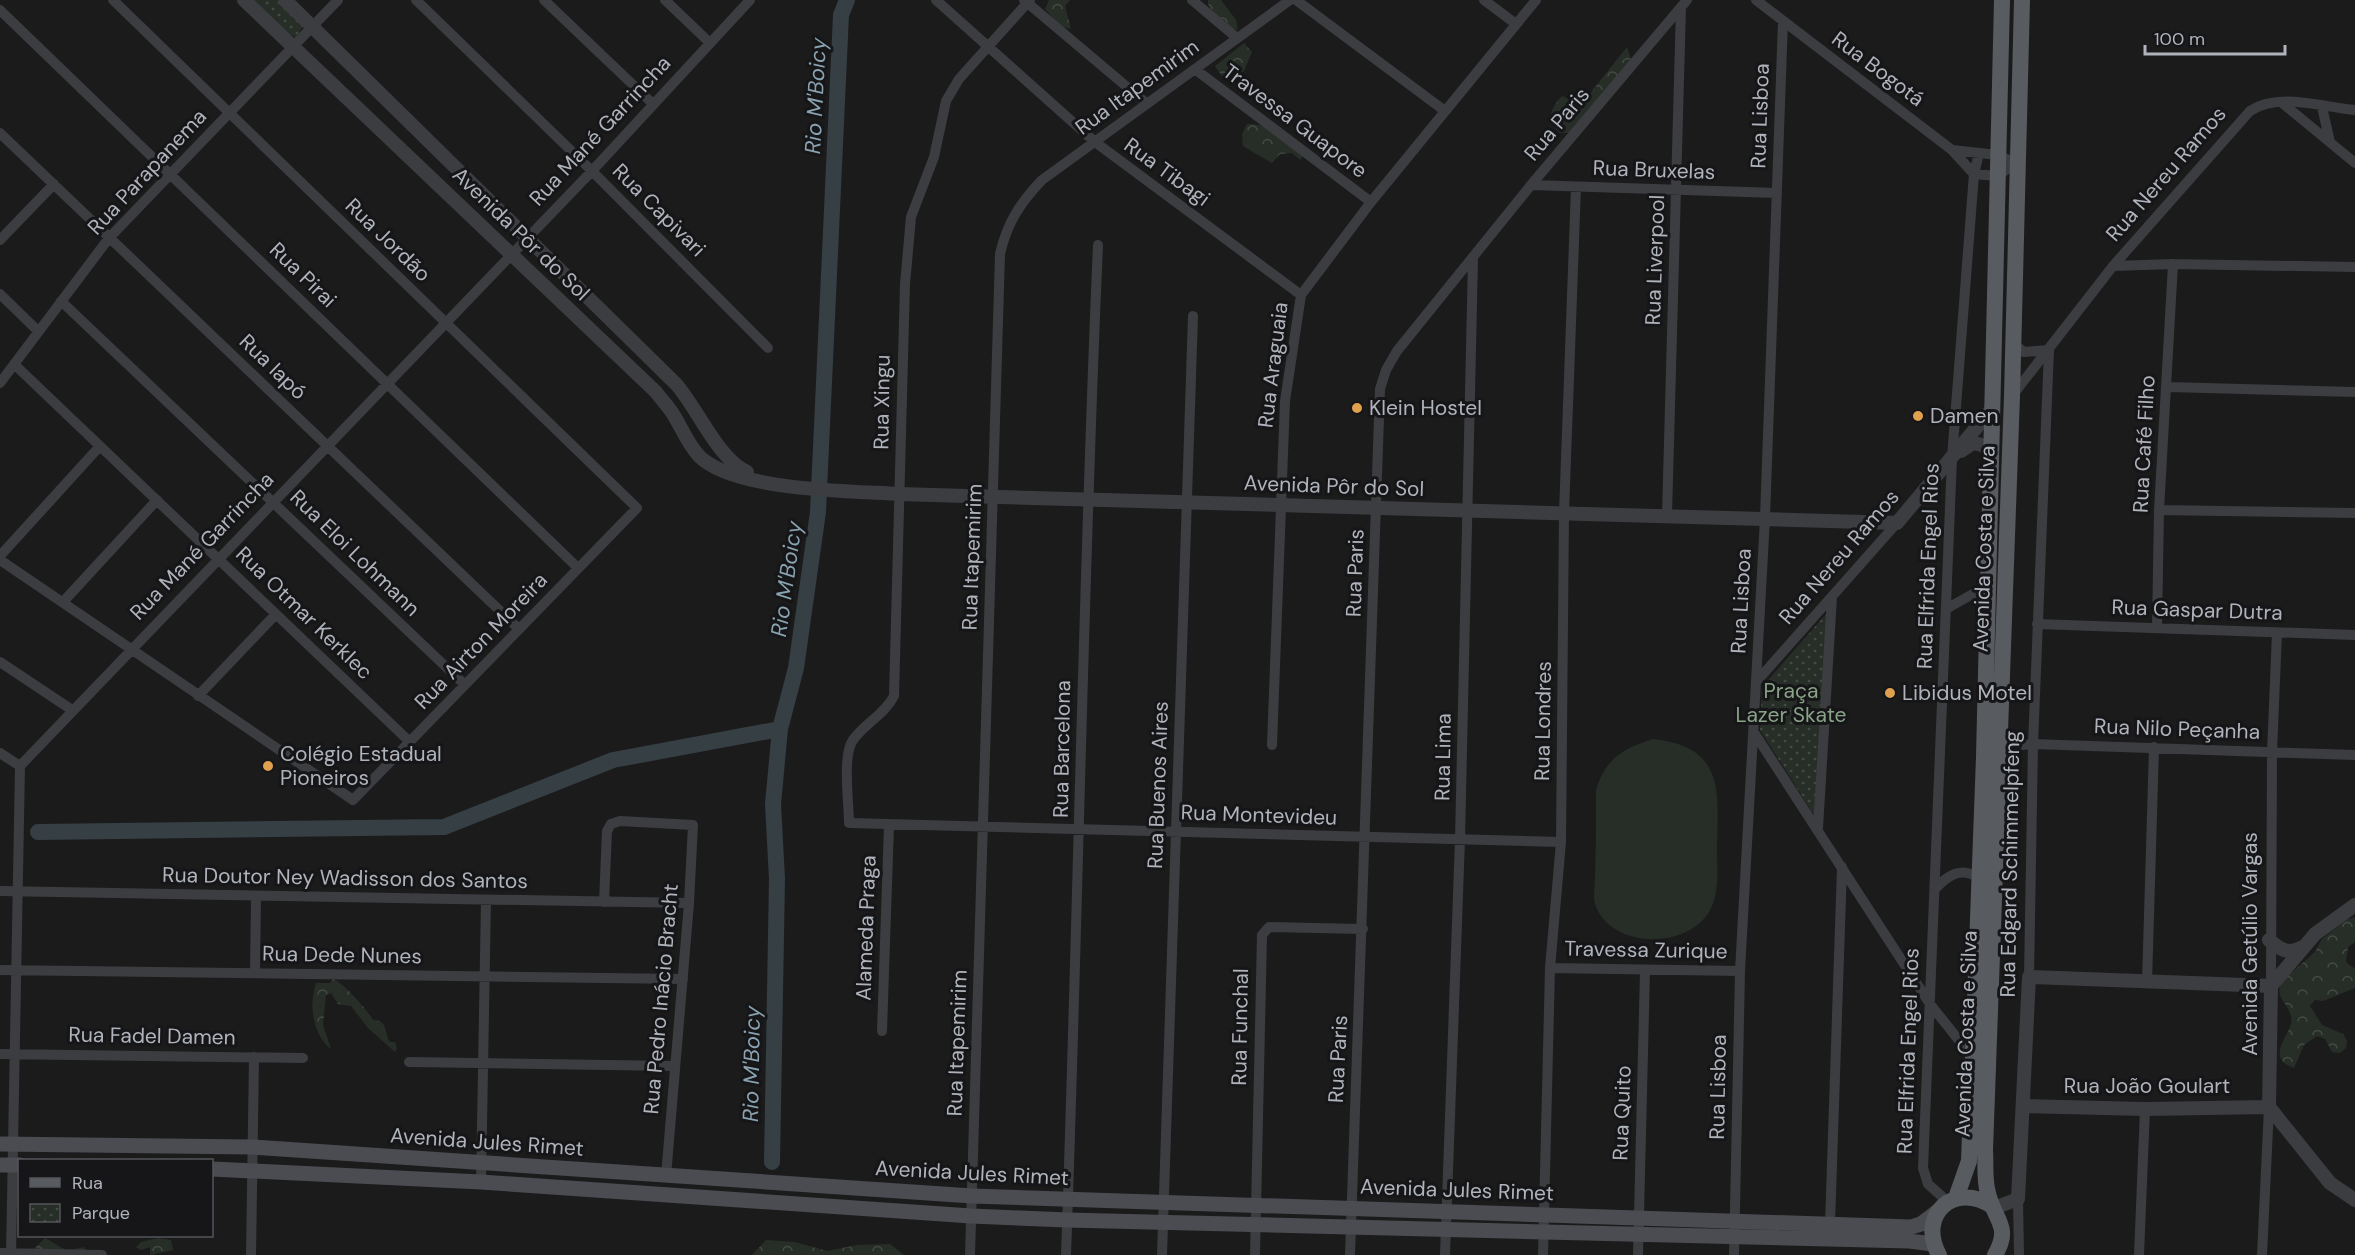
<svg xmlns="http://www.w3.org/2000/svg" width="2355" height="1255" font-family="'DM Sans',sans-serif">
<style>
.forest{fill:url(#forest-crowns)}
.park{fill:url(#park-dots)}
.garden{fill:#272e27}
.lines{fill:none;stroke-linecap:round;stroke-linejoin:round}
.river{stroke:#363f44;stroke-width:16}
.minor{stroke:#3c3d41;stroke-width:10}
.tertiary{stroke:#3c3d41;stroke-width:14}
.secondary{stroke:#4a4c51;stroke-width:15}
.primary{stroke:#585b60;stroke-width:16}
.poi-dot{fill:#e0a14f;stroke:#161618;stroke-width:2}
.labels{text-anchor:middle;stroke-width:6;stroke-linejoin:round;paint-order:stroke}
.street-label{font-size:21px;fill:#afb3bb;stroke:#161618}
.poi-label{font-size:21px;fill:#afb3bb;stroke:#161618;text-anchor:start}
.park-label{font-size:21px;fill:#89a388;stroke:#161618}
.water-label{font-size:22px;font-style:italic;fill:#8aa3b1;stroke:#161618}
</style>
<defs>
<pattern id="forest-crowns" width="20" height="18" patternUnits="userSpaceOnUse" patternTransform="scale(1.5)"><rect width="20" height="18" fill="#272e27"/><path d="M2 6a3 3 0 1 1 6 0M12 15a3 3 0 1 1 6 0" fill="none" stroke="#444a44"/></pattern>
<pattern id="park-dots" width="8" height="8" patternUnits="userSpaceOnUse" patternTransform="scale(1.5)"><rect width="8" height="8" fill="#272e27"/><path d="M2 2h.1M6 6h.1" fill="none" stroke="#444a44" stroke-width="1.8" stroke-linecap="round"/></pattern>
</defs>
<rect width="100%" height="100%" fill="#1b1b1c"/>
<path class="forest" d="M1049,0H1070L1065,6L1071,29L1060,26L1045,9Z
M1208,0H1221L1236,20L1238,30C1226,27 1207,13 1208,0Z
M1244,43L1252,52L1244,71L1233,77L1222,76L1215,66Z
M1627,47L1631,59L1573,133H1560C1546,120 1550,109 1562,96L1572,101H1584Z
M1247,124C1266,123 1293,138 1306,152L1300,160L1292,153L1280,154L1272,163L1243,146L1242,134Z
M2355,917V942L2348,947L2346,962L2355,969V988L2323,1001L2315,1000L2310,1006L2322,1025L2343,1034L2347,1041L2346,1048L2340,1053L2332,1052L2325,1039L2317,1036L2304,1045L2294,1068C2261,1056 2296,1032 2291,1016C2287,1002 2275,998 2281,982L2315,952L2322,939L2346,920Z
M333,979C343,982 368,1011 373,1020C388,1020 384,1033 390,1042H395L397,1048L395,1052L368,1028L351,1006L338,1004L331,993L326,995L323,1025L331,1049C312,1035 309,1003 316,983H330Z
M45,1238L67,1251L84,1247L87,1254L37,1255L34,1249Z
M158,1238L171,1240L173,1250L150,1255V1247L141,1250L136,1247L141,1242Z
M766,1240L795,1242L827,1251L857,1245L890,1244L904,1255H752Z"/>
<path class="park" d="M249,0H279L304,24L296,38L273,22Z
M1827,613L1814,815L1760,730L1762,687Z"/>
<path class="garden" d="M1653,739C1726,747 1718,792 1717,850C1717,871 1720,893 1709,912C1686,950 1610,949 1595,904C1593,897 1595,885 1595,877C1596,848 1596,819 1596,790C1606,758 1622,749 1653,739Z"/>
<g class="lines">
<path class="river" d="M38,832L444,827L613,760L780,729
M772,1162L777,879L773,804L780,729L796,668L818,512L841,15L847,0"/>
<path class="minor" d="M416,0L592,171L768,348
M544,0L652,103
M665,0L710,43
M936,0L1095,142L1301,295
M1024,0L1146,103
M1030,0L959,79L946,101L934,157L911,217L905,284L894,696C884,715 865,723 853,740C842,755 849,804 849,823L1561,842
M1192,0L1237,38
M1296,0L1445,111
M1484,0L1516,24
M1756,0L1952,150L1974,174L1997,176L2016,163
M0,10L578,568
M1196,70L1371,202
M2281,102L2355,163
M2322,107L2330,142
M0,133L519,629
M1952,150L1998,155L2016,163
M1531,185L1777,193
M0,240L54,184
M2113,266L2173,264L2355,267
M0,294L38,331
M61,301L465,685
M2011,342L2024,352L2049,350
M14,364L410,742
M0,383L109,238L338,0
M2168,387L2355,392
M2012,396L2113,266L2250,111C2278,92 2322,107 2355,110
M2159,510L2355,513
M1667,515L1681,7
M0,556L100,446
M0,560L353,800L637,508L113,0
M63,602L157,500
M1946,609L1987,586
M2037,624L2355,635
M2157,627L2159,510L2173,264
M0,662L72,710
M1756,682L1897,523
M198,696L276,614
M1755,734L1930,1004L1973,1058
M1272,745L1285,401L1301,295L1371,202L1536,0
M1999,747L2033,744L2355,755
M0,753L20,766
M1818,828L1832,597
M1935,889C1948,875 1961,866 1979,878
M0,891L689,903
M604,902L607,831L611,824L620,821L693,825L689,903L666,1176
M1550,968L1740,971
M0,970L683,979
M255,973L256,896
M2029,977L2033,744L2049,350
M2147,983L2154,747
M2271,986L2272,752L2277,633
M882,1031L889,825
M0,1054L303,1058
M409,1062L675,1066
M481,1182L486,900
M2018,1199L2019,1255
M1948,1202L1928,1184L1923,1168L1952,458L1974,174L1979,153
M1830,1224L1842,867
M0,1253L102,1255
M11,1255L20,766L592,171L750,0
M251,1255L254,1057
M970,1255L1000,254C1007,223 1020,203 1042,180L1290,0
M1066,1255C1078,918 1083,581 1098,245
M1162,1255L1193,316
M1255,1255L1262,935L1269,927L1363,929
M1350,1255L1380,389L1386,370L1397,351L1531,185L1687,0
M1445,1255L1460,839L1473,259
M1543,1255L1550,968L1561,842L1564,513L1576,187
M1638,1255L1645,971
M1734,1255L1740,971L1765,518L1783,21
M2139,1255L2145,1109
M2262,1255L2269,1107"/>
<path class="tertiary" d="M244,0L656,392C661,399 668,406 673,414C682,428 687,443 699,456C734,491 851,491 899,494L1897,523L1991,410
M285,0L676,384C698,409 718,459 747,472
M1961,451L1973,443L1982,445L1990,450
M2269,940C2281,950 2288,955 2303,947
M2271,986L2315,934L2355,905
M2025,1106L2145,1109L2269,1107
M2269,1107L2330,1183L2355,1200
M2269,1107L2271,986
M1994,1208L2018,1199L2029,977L2271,986"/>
<path class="secondary" d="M0,1144L252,1147L972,1196L1911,1227L1921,1224L1938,1211
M0,1165H20
M212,1169L481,1182L971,1216L1067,1220L1909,1241L1933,1244"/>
<path class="primary" d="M1956,1198L1969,1161L1984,757L2002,0
M1939,1255C1917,1215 1954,1181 1992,1206
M1995,1255C2012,1226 1994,1220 1988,1193C1984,1180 1986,1164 1985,1150L2012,396L2022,0"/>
</g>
<g class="poi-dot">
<circle cx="1357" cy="408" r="6"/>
<circle cx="1918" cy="416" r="6"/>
<circle cx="1890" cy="693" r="6"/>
<circle cx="268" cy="766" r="6"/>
</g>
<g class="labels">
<g class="street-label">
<text transform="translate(1878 69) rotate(37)" y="7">Rua Bogotá</text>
<text transform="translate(1137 87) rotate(-36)" y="7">Rua Itapemirim</text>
<text transform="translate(1760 116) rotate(-88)" y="7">Rua Lisboa</text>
<text transform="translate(1295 121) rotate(37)" y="7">Travessa Guapore</text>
<text transform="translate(1557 124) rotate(-50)" y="7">Rua Paris</text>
<text transform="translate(600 131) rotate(-47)" y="7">Rua Mané Garrincha</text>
<text transform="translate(1654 170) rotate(2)" y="7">Rua Bruxelas</text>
<text transform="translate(147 172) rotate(-47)" y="7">Rua Parapanema</text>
<text transform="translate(1167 172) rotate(36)" y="7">Rua Tibagi</text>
<text transform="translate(2166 174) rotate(-49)" y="7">Rua Nereu Ramos</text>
<text transform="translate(659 210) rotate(45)" y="7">Rua Capivari</text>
<text transform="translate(521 234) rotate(44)" y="7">Avenida Pôr do Sol</text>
<text transform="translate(388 240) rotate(44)" y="7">Rua Jordão</text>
<text transform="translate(1655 260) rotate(-88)" y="7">Rua Liverpool</text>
<text transform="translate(303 275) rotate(44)" y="7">Rua Pirai</text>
<text transform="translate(1273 365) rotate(-83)" y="7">Rua Araguaia</text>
<text transform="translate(273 367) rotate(44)" y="7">Rua Iapó</text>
<text transform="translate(882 402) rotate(-89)" y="7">Rua Xingu</text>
<text transform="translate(2144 444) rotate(-87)" y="7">Rua Café Filho</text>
<text transform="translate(1334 486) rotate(2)" y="7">Avenida Pôr do Sol</text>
<text transform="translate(202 546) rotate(-46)" y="7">Rua Mané Garrincha</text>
<text transform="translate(1984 549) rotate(-88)" y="7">Avenida Costa e Silva</text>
<text transform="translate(355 553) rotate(44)" y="7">Rua Eloi Lohmann</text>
<text transform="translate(972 557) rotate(-88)" y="7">Rua Itapemirim</text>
<text transform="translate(1839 557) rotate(-49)" y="7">Rua Nereu Ramos</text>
<text transform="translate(1928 566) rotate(-88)" y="7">Rua Elfrida Engel Rios</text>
<text transform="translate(1355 573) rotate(-88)" y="7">Rua Paris</text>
<text transform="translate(1741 601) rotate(-87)" y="7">Rua Lisboa</text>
<text transform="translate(2197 610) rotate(2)" y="7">Rua Gaspar Dutra</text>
<text transform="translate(304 613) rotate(44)" y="7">Rua Otmar Kerklec</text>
<text transform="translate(481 641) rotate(-46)" y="7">Rua Airton Moreira</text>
<text transform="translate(1543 721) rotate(-89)" y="7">Rua Londres</text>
<text transform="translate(2177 729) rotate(2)" y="7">Rua Nilo Peçanha</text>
<text transform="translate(1062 749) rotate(-89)" y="7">Rua Barcelona</text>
<text transform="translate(1443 757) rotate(-89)" y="7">Rua Lima</text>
<text transform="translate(1158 785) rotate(-88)" y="7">Rua Buenos Aires</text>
<text transform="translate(1259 815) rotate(2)" y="7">Rua Montevideu</text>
<text transform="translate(2010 864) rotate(-89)" y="7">Rua Edgard Schimmelpfeng</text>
<text transform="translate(345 878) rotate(1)" y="7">Rua Doutor Ney Wadisson dos Santos</text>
<text transform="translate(866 928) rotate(-88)" y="7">Alameda Praga</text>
<text transform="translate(2250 944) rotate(-90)" y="7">Avenida Getúlio Vargas</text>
<text transform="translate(1646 950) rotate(1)" y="7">Travessa Zurique</text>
<text transform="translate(342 955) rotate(1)" y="7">Rua Dede Nunes</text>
<text transform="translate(661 999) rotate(-85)" y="7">Rua Pedro Inácio Bracht</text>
<text transform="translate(1240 1027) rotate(-89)" y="7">Rua Funchal</text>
<text transform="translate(1966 1034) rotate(-88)" y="7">Avenida Costa e Silva</text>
<text transform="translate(152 1036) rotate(1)" y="7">Rua Fadel Damen</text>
<text transform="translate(957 1043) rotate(-88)" y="7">Rua Itapemirim</text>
<text transform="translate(1908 1051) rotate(-88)" y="7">Rua Elfrida Engel Rios</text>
<text transform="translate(1338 1059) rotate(-87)" y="7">Rua Paris</text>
<text x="2147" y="1093">Rua João Goulart</text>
<text transform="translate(1718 1087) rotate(-89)" y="7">Rua Lisboa</text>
<text transform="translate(1622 1113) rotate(-88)" y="7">Rua Quito</text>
<text transform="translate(487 1142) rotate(4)" y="7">Avenida Jules Rimet</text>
<text transform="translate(972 1173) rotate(3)" y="7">Avenida Jules Rimet</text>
<text transform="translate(1457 1190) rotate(2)" y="7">Avenida Jules Rimet</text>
</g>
<g class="poi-label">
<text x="1369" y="415">Klein Hostel</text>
<text x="1930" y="423">Damen</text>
<text x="1902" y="700">Libidus Motel</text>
<text x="280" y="761">Colégio Estadual<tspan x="280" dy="24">Pioneiros</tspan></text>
</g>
<g class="park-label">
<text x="1791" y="698">Praça<tspan x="1791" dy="24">Lazer Skate</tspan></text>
</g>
<g class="water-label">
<text transform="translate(815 96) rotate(-87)" y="8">Rio M'Boicy</text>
<text transform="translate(786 579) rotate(-82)" y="8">Rio M'Boicy</text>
<text transform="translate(751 1064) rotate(-89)" y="8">Rio M'Boicy</text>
</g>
</g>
<rect x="18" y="1159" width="195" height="78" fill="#161618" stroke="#535559" stroke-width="1.5"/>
<rect x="30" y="1178" width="30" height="9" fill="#585b60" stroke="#535559" stroke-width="1.5"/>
<text x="72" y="1189" font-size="18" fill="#afb3bb">Rua</text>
<rect x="30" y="1204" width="30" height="18" fill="url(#park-dots)" stroke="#535559" stroke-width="1.5"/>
<text x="72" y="1219" font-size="18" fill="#afb3bb">Parque</text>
<path d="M2145 45v9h140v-9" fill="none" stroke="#afb3bb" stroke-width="3"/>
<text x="2154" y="45" font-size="18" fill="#afb3bb" stroke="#161618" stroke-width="4.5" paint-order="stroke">100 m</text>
</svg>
